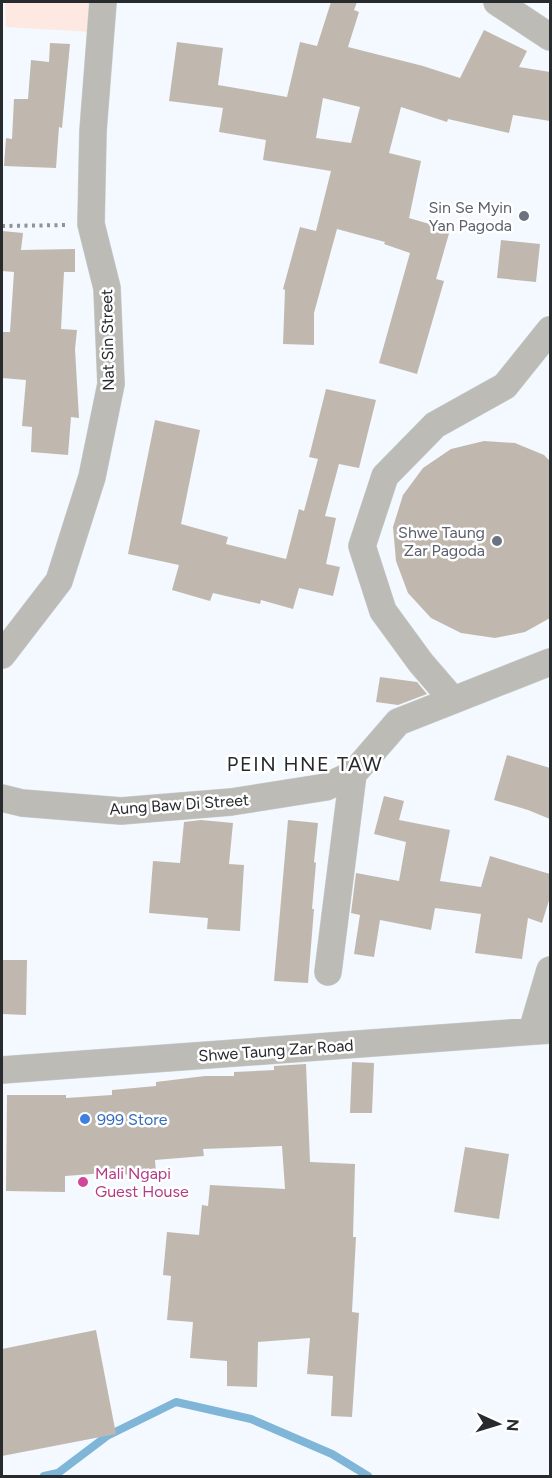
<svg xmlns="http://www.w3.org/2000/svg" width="552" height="1478" font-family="Figtree,sans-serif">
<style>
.education{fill:#fde9e2}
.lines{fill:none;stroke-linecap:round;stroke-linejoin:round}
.stream{stroke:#7fb5d7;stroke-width:8}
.building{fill:#c0b8af;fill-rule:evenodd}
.minor-casing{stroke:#ced4d9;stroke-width:28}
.path{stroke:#8e9397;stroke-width:4;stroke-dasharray:3 4.5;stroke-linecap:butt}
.minor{stroke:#bcbbb6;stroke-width:27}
.worship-dot{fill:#6b7280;stroke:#fff;stroke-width:2}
.shop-dot{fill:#3f7fe0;stroke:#fff;stroke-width:2}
.hotel-dot{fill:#d1479c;stroke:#fff;stroke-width:2}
.labels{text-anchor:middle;stroke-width:5;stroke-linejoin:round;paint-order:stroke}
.worship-label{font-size:16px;fill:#5b616d;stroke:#fff;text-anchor:end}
.street-label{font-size:16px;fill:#272b2e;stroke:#fff}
.shop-label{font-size:16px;fill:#366cbe;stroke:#fff;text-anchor:start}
.hotel-label{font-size:16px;fill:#b23c85;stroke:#fff;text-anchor:start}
.quarter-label{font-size:20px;letter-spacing:1.5px;fill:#272b2e;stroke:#fff}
</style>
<rect width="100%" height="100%" fill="#f3f9fe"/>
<path class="education" d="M5,2H96L92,32L6,27Z"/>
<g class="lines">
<path class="stream" d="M44,1476L58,1473L107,1436L176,1402L251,1419L332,1454L368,1476"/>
</g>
<path class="building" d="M331,2H357L354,10L359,12L348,47L423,66L460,78L484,30L527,51L519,67L550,72V121L513,115L509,133L448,119L447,122L401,107L389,153L421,161L409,218L450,230L436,279L444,281L417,374L379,363L410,253L384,244L385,242L337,229L314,313V345L283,344L285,290L283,289L300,227L316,231L331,171L263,160L266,140L219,132L223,108L169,101L177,42L223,48L218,85L287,97L300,42L317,46ZM323,98L360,107L351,143L316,138Z
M50,43L70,44L62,128L59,127L56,168L4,166L6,138L12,139L14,99H28L31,60L49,62Z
M2,231L23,233L21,250L75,249V272H64L61,329L77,330L75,349L79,418L71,417L68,455L31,452L32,427L22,426L26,380L2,378V332H10L14,272L2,271Z
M501,240L540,244L536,282L497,278Z
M326,389L376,400L359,468L339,464L325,516L336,518L326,564L340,567L333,596L299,588L293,609L261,600L260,604L213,593L210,601L172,590L179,565L128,554L155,420L200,430L181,524L228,537L226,544L286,559L299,509L304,511L318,459L309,457Z
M484,441L515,443L544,455L550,461V618L525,632L495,638L461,633L431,618L408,593L396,561L393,527L403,495L423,468L451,449Z
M380,677L417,682L427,694L398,705L376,702Z
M507,755L550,768V819L528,810L494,800Z
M384,796L404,801L399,820L450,830L440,881L481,887L490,856L550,874V897L542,923L528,918L522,959L475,953L481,914L435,908L431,930L380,920L374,957L354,954L360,915L351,913L356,873L399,881L406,842L374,834Z
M201,820L233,823L229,864L244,865L240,931L207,929L208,918L149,913L153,861L180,863L184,822Z
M288,820L318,823L314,862L316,863L312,909H314L308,983L274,981Z
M2,960H27L26,1015L2,1014Z
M352,1062L374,1063L372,1113H350Z
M306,1064L310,1162L355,1164L353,1237H356L352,1312L359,1313L352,1417L331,1416L333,1376L307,1374L310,1338L258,1342L257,1387L227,1386V1361L190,1358L193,1322L167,1320L171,1276L163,1275L167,1232L199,1235L202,1205L208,1206L210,1185L285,1189L282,1146L203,1149L204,1156L155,1160L156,1173L118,1175V1172L65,1176V1192L6,1191L7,1095H66V1098L112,1095V1090L156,1086V1082L205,1076H234V1072L274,1070V1066Z
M465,1147L509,1154L499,1219L454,1212Z
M96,1330L116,1434L2,1456V1349Z"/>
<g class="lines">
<g class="minor-casing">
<path id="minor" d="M497,2L550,37
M2,655L59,581L92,477L111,384L107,288L91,224L93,131L103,2
M453,700L421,663L383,611L362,546L385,476L435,425L505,386L550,330
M2,798L22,803L121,811L231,802L326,787L353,774
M328,972L353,774L398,722L550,662
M532,1031L550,970
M2,1070L550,1030"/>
</g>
<path class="path" d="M2,226L67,225"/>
<use href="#minor" class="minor"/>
</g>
<g class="worship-dot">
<circle cx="524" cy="216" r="6"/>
<circle cx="497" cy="541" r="6"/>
</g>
<circle class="shop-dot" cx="85" cy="1119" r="6"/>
<circle class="hotel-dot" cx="83" cy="1182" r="6"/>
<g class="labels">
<g class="worship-label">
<text x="512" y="213">Sin Se Myin<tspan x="512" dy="18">Yan Pagoda</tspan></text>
<text x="485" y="538">Shwe Taung<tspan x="485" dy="18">Zar Pagoda</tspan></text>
</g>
<g class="street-label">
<text transform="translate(107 340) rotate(-91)" y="6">Nat Sin Street</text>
<text transform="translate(179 804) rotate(-4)" y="6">Aung Baw Di Street</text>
<text transform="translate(276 1050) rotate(-4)" y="6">Shwe Taung Zar Road</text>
</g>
<g class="shop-label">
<text x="97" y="1125">999 Store</text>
</g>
<g class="hotel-label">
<text x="95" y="1179">Mali Ngapi<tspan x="95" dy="18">Guest House</tspan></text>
</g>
<g class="quarter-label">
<text x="305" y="771">PEIN HNE TAW</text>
</g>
</g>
<rect width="552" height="1478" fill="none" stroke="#272b2e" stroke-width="6"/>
<g transform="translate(498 1424) rotate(94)" stroke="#ffffff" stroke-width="4.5" paint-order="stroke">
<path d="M0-4.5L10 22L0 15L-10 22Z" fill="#272b2e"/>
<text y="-9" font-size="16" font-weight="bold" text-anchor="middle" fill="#272b2e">N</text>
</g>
</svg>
